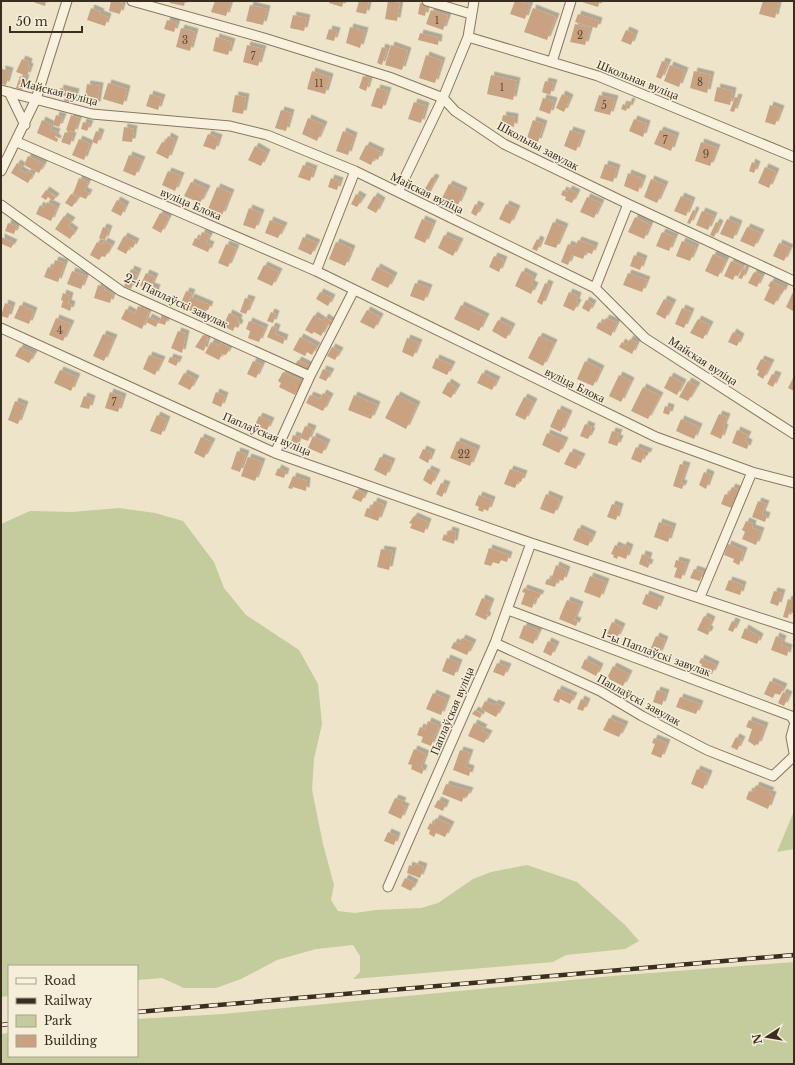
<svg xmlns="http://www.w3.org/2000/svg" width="795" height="1065" font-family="'Libre Baskerville',serif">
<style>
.green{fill:#c4cb9d}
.building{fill:#c9a281;filter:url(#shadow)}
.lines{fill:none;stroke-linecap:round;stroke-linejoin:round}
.street-casing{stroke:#89775f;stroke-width:11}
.street{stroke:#f8f1dd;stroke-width:9}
.rail-casing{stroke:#3a2e21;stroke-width:4.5}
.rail{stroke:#f5eed9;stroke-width:3;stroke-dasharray:9;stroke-linecap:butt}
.labels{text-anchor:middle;stroke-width:3;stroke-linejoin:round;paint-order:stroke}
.number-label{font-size:10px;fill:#5e4b39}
.street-label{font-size:12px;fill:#3a2e21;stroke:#f5eed9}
</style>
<defs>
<filter id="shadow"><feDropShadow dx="3.5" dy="-3.5" stdDeviation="0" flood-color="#0004"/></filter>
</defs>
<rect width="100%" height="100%" fill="#ede4c9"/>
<path class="green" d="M119,508L155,513L183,521L214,562L224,588L246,615L299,650L318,684L322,724L314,759L312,790L323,844L334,885L331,900L338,911L355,913L376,910L421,908L438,903L473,879L491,872L527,865L577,882L625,925L639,941L625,949L566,955L553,962L353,979L360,972V956L353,945L316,949L277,960L241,979L216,988H184L162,978L137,980V966H9V996L1,997V524L30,511L72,512Z
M794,811V849L777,852Z
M794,962V1064H1V1034L9,1033V1056H137V1019L223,1014L612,976Z"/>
<path class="building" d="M30,1H46L45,6Z
M111,1L123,3L120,14L109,11Z
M170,1H185L184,6L170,3Z
M215,1H231L226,16L211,12Z
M329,1H344L342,7L329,3Z
M359,1H369L366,14L356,12Z
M388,1L400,3L397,21L385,19Z
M515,1L530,4L525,19L510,14Z
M582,1H600L598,7L582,2Z
M763,1H779L775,18L759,14Z
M420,3L427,5L425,16L418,14Z
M250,5L267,9L263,25L246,21Z
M91,8L101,12L100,14L108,17L105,26L87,20Z
M533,8L556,17L547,40L524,32Z
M431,10L448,16L443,30L426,24Z
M578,14L599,21L597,28L575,22Z
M293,15L307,18L304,31L290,28Z
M167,20L177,23L174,32L164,29Z
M575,24L590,28L585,45L570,42Z
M350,27L365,31L360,48L346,43Z
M181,28L195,32L190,51L176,47Z
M329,29L337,31L334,41L326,39Z
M626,30L635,34L631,45L621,41Z
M420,33L439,38L438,45L418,40Z
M216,37L232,42L228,55L213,51Z
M247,45L263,49L258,66L243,62Z
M391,45L408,51L402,70L385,65Z
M382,47L387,49L382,65L377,63Z
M426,55L442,61L435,83L419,78Z
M22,59L29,62L28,66L30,67L27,76L16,72Z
M662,61L668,63L661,79L656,77Z
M670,65L685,71L679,87L664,81Z
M2,69L10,71L6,85L1,84Z
M312,71L330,77L325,94L307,89Z
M694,71L711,75L707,93L690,88Z
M491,75L517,81L513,100L487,94Z
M20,76L26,78L22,90L16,88Z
M363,76L370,78L366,91L359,88Z
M545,81L554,83L550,95L542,92Z
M108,83L127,89L123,105L103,99Z
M87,84L100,86L97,105L84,103Z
M717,87L733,91L730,105L714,101Z
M60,88L76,92L73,103L64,101L65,96L59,94Z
M377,88L388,91L382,109L371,106Z
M150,94L162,98L158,110L146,106Z
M562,94L570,98L564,112L556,108Z
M235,95L246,97L243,114L232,112Z
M599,95L615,99L610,115L594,111Z
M735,97L739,98L734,112L730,111Z
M543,98L554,101L550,114L539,110Z
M629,101L632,102L629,109L627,108L626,111L621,109L623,104L627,106Z
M414,102L426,106L421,123L408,119Z
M770,105L781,109L775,125L765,122Z
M281,110L291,113L286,131L275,128Z
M56,115L63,117L59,127L53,125Z
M71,115L79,118L74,133L66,130Z
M503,115L515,117L514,127L501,124Z
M308,118L324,125L317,141L302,134Z
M634,119L647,124L643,137L629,131Z
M42,120L52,125L50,130L57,132L55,137L58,139L57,142L37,133Z
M533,120L544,124L538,142L527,138Z
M83,122L90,124L87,131L81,129Z
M124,127L134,129L132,142L122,141Z
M570,130L582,134L576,151L564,146Z
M660,130L676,136L671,151L654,144Z
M96,131L101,133L97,144L92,142Z
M343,131L354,136L348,155L336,151Z
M65,132L73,136L70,145L61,142Z
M208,134L219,138L215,150L203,146Z
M168,136L175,140L168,159L156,153L162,142L165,143Z
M79,139L90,144L84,160L72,155Z
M701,142L717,148L710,166L695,161Z
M366,145L381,152L378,160L374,158L371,165L359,159Z
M255,146L267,153L261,166L248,160Z
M129,155L142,160L135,176L123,171Z
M28,156L44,164L39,173L24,165Z
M752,162L757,165L754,173L749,171Z
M17,163L22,166L20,170L27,174L28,171L33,174L28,183L11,173Z
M605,164L617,168L613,182L600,178Z
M303,165L314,169L310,181L298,177Z
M765,167L776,172L769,188L758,183Z
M168,171L181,176L175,191L162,185Z
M628,173L643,179L638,192L624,186Z
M432,177L436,179L426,197L421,195Z
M79,178L88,182L84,191L89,193L86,199L73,194Z
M331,178L340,181L337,190L328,187Z
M651,179L665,185L657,203L644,197Z
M191,182L207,189L200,203L184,196Z
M449,184L464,191L458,205L442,198Z
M217,187L231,193L222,215L208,209Z
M569,189L577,193L572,203L565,200L566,197L561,195L563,190L567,192Z
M46,190L56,197L53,201L48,197L46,200L41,197Z
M71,194L78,198L72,207L65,203Z
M356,194L363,198L357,207L351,204Z
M374,196L382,201L376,213L367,208Z
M681,196L692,201L686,216L674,211Z
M587,197L601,203L594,218L580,212Z
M117,200L126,205L121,216L111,211Z
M47,202L57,207L51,221L36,214L40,205L44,208Z
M475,204L481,207L476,216L471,213Z
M506,204L517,209L510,224L499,219Z
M249,208L261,213L255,229L243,225Z
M693,210L696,211L690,224L687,223Z
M702,211L714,216L708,230L696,225Z
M160,213L169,217L161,233L152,228Z
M64,216L72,221L68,226L75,231L70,239L55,229Z
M635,217L650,225L644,239L628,232Z
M422,219L433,224L425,243L414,238Z
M727,219L739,224L733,239L720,234Z
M270,220L284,226L278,238L265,233Z
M553,222L565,227L556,248L544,244Z
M716,222L720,224L714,237L710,235Z
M8,223L17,226L14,234L5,231Z
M103,227L109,229L105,240L99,238Z
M747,227L761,233L754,247L740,241Z
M202,232L210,235L206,243L211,245L208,252L192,245L195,238L199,240Z
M662,232L675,237L669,251L656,246Z
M444,235L460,242L453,256L438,248Z
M124,236L136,242L133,248L130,246L126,254L117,249Z
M1,237L14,243L11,248L2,244L1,247Z
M303,237L317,243L311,255L298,249Z
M537,239L541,241L537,251L532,249Z
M578,240L595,246L592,254L586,252L583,259L572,255L568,265L561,262L568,244L575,247Z
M104,241L112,245L105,257L102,256L99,260L90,255L97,242L103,244Z
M682,241L696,247L690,261L676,256Z
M336,242L352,249L345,266L329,259Z
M779,243L790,248L784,261L773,256Z
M226,244L236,248L228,267L218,263Z
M713,254L726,260L718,277L705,271Z
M634,255L644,259L640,270L630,266Z
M494,256L504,260L499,272L489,267Z
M55,260L65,263L58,282L44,277L48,267L52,269Z
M731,261L743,266L738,276L735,275L733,280L724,276Z
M264,265L279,272L272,286L257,279Z
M377,267L394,276L388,288L371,280Z
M743,268L746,270L742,279L738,278Z
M131,269L138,272L131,289L124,286Z
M72,271L86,276L81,289L67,284Z
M522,271L534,277L531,284L535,286L531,294L515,286Z
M754,272L762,276L757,287L748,283Z
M146,273L155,277L151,286L157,288L154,297L148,294L150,290L140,286Z
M628,273L647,280L642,292L623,285Z
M771,281L785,288L782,294L780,293L774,305L764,300L770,287L768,286Z
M415,283L429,288L424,301L410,296Z
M545,283L550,285L542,305L537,302Z
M98,285L105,287L104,290L113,293L110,303L94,298Z
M794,290V308L793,311L786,307Z
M186,291L192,293L184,311L179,308Z
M320,292L332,298L328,306L316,299Z
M569,292L578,296L576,302L578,303L574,311L563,306Z
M63,293L70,296L68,303L72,305L70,311L61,307L63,301L61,300Z
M191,297L210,305L208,310L205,309L202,316L186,309Z
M245,298L252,300L246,314L240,312Z
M664,299L673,303L665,319L656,314Z
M586,300L593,304L589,312L582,308Z
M5,303L12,306L8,318L1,316Z
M20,305L34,311L29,324L14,318Z
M461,305L486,317L479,331L454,319Z
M138,306L149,311L142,329L121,319L126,309L135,314Z
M682,308L691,312L684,328L675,324Z
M367,310L380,317L374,329L360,322Z
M271,312L276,314L273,323L267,321Z
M229,313L239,318L238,322L240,324L238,328L235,326L233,331L223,326Z
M162,314L168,316L165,325L159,323Z
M314,315L323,321L325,317L332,322L330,325L328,324L321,336L314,332L312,334L305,330Z
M149,317L158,322L156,327L146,322Z
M56,318L71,324L63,341L49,335Z
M606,318L617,323L611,336L596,328L599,322L602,324Z
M698,319L710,325L703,339L690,333Z
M498,320L512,327L506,339L492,331Z
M249,321L265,328L259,342L248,338L250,331L246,329Z
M272,326L277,328L275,334L285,338L283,344L267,337Z
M178,331L186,334L182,353L171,348Z
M733,332L741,337L737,346L728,342Z
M103,334L114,338L104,361L93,356Z
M203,335L208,337L204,351L195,347Z
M539,336L554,343L543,366L528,358Z
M300,337L317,346L312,355L307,352L305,356L293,350Z
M407,338L419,343L413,357L402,352Z
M630,339L637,343L632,354L619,347L622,342L626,345Z
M211,342L219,346L221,343L230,348L226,355L222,354L219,360L205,353Z
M20,347L34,354L29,363L15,356Z
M332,347L340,351L335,360L327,356Z
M149,355L162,360L155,375L143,369Z
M170,357L179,360L176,366L168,362Z
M436,358L452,365L447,375L432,368Z
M761,359L771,363L763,379L757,375L759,371L756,369Z
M298,360L310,366L308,371L295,365Z
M253,361L262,365L256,378L247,374Z
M585,361L601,369L593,386L577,379Z
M323,369L331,372L326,381L319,378Z
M60,370L77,377L71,391L54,383Z
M283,372L302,381L295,395L279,387L281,383L278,381Z
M184,373L196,379L190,390L178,384Z
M482,373L497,380L492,390L477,383Z
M772,374L778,376L773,387L767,384Z
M619,375L631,381L621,402L609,396Z
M670,376L683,383L677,395L664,388Z
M794,376V391L788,388Z
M688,381L697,386L688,401L679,397Z
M448,382L457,388L451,398L442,393Z
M643,387L660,396L648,419L631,411Z
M110,392L123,397L118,412L105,408Z
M216,392L225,396L221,407L212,403Z
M323,393L330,397L323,411L306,403L310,395L320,399Z
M354,395L377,405L371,419L348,410Z
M397,395L417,405L406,429L385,418Z
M84,396L92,399L89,409L80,407Z
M524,397L534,402L525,420L515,415Z
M15,401L25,405L18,424L8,420Z
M665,406L671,408L669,415L663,413Z
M558,409L569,414L561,432L550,427Z
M719,414L727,417L723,427L725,428L721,439L710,434Z
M157,415L167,420L161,435L150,431Z
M259,416L271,421L267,430L255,425Z
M681,419L699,427L694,439L676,431Z
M585,424L592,427L590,431H592L588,439L580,436Z
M305,426L313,429L308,441L300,438Z
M737,430L748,435L745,441L749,443L747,449L732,443Z
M612,431L619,433L617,438L620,439L617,446L608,443Z
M547,433L565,441L559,453L542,445Z
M293,435L299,437L296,447L290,445Z
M313,436L327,443L322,454L308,448Z
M201,437L212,442L204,458L194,453Z
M457,441L477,449L470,466L450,458Z
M636,447L649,452L647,456L644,455L641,463L631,459Z
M423,449L432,453L428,463L419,458Z
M237,451L246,454L240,472L231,469Z
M570,452L582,457L576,469L564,464Z
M248,457L262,462L255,481L241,476Z
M380,457L392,462L386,476L374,470Z
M680,464L687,466L681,483L684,484L682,489L673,486Z
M278,468L286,472L284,478L275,475Z
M428,469L437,473L431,485L423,480Z
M510,469L524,474L521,482L518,481L515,488L504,484Z
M704,472L711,475L706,489L699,485Z
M293,476L307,481L306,491L293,487L292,489L288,488Z
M441,483L447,485L442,497L436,494Z
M732,487L741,491L734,509L721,504L725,494L728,495Z
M356,490L365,494L361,502L352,498Z
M546,494L560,500L554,514L540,509Z
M479,495L492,500L488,511L484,509L483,512L478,510L479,507L475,505Z
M374,501L384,505L378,521L364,516L367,508L371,509Z
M758,501L766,504L762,514L767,516L765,522L752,517Z
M612,504L620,507L616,520L607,517Z
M414,516L428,522L424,533L410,528L412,524L409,523Z
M746,521L753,524L752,528L761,531L756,545L742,539L745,532L742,530Z
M659,522L673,527L668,542L654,537Z
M578,528L593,535L588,546L573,540Z
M449,530L456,532L454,544L442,540L444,534L447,536Z
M728,544L744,551L739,565L733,562L734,559L724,555Z
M615,545L622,548L624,545L630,548L626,559L618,556L617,559L613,557L614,555L611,554Z
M489,548L509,555L507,562L501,560L499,564L493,562L491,566L484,564Z
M381,549L393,551L389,570L377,567Z
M642,554L649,556L647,562L650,563L648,568L639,564Z
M676,560L687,563L681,579L674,577L677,568L674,567Z
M556,565L567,570L563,581L558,579L555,587L545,584L547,579L551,580Z
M694,569L703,572L700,581L690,578Z
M590,576L606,582L600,598L584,592Z
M729,580L743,585L740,595L725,590Z
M524,588L541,594L539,598L536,597L532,608L521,604L525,593L522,592Z
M774,591L782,593L778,606L770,603Z
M646,594L661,600L657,610L642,604Z
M482,598L491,602L486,615L488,616L486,620L475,615Z
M788,599L794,601V613L789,612L788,618L783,617Z
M567,600L580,605L574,620L578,621L576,626L559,619Z
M704,616L712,620L708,629L710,630L708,635L697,630Z
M732,621L737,623L733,632L728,630Z
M612,622L622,627L617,638L607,634Z
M524,625L539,631L533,644L519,638Z
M745,628L760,637L757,644L741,638Z
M656,636L665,640L659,654L650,650Z
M776,636L783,639L781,645L789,648L787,656L771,650Z
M462,638L473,643L467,655L451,648L454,642L459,644Z
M548,641L556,645L551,656L543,652Z
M447,658L459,663L454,676L442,671Z
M701,658L716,665L712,674L700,669L702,664L699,663Z
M585,659L600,667L596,676L581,668Z
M497,663L508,667L504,676L493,672Z
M613,666L629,674L623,686L607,678Z
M770,681L784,687L780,695L775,693L773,698L764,694Z
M558,689L574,696L570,704L560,699L559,703L553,700Z
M657,690L666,693L662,705L653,702Z
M783,692L789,695L784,706L778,703Z
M433,693L447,699L441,715L426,709Z
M680,697L700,704L696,714L676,707Z
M581,699L587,702L583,711L577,709Z
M485,701L494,705L495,703L502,706L496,717L481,709Z
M475,710L482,714L480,718L472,714Z
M609,718L625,725L619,737L603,730Z
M749,720L765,726L758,745L756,744L755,746L748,741L752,729L746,727Z
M428,721L439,726L431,746L421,742L423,737L417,735L420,727L425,729Z
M474,723L484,728L482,731L489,734L484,743L468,736Z
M736,737L742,740L737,750L731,747Z
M654,738L667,743L661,758L651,754L655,744L652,743Z
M414,749L426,754L421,767L424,769L422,774L411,769L412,765L408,764Z
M460,750L470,753L465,767L471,769L469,776L453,770Z
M697,769L709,774L703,789L691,784Z
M446,784L470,791L467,797L464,796L462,802L442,794Z
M756,785L771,791L769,794L773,795L768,809L746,799L749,791L753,792Z
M395,798L403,801L401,805L406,807L401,819L388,813Z
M438,800L446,804L443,811L434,807Z
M436,818L451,825L445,837L436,833L434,837L429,834L430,830L427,829L430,823L433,825Z
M388,832L397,836L394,845L384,841Z
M416,864L424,867L420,878L407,873L409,865L414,867Z
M405,878L415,883L411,891L401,886Z"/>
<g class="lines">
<g class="street-casing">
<path id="street" d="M132,1L264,38L389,77L443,98L455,111L504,144L628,204L794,281
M427,1L471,14
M468,37L598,76L794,157
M552,62L571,1
M1,90L92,114L230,126L267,135L355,171L595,288L645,338L794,434
M9,92L25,125
M17,142L316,271L656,437L752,472L794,483
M1,171L36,99L67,1
M398,192L443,98L468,37L474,1
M1,205L121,291L310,376
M316,271L355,171
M595,288L628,204
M1,328L275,453L531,543L794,629
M275,453L310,376L354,290
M700,597L752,472
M508,610L791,716L794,721
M495,643L600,691L642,716L707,750L773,776L794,756
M794,726L791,737L794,753
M388,887L495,643L531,543"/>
</g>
<use href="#street" class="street"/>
<g class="rail-casing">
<path id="rail" d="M137,1012L794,955
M1,1025L9,1024"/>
</g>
<use href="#rail" class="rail"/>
</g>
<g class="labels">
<g class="number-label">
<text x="437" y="24">1</text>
<text x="580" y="39">2</text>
<text x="185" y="44">3</text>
<text x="253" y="60">7</text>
<text x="700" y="86">8</text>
<text x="319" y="87">11</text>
<text x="502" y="91">1</text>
<text x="604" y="109">5</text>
<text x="665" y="144">7</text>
<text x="706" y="158">9</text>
<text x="60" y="334">4</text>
<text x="114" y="406">7</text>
<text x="464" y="458">22</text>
</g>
<g class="street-label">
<text transform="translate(638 80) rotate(22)" y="4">Школьная вуліца</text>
<text transform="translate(59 92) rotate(14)" y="4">Майская вуліца</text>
<text transform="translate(538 146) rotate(28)" y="4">Школьны завулак</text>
<text transform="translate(427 193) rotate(26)" y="4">Майская вуліца</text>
<text transform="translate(191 204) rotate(23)" y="4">вуліца Блока</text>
<text transform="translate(176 301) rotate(25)" y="4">2-і Паплаўскі завулак</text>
<text transform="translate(703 361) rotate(33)" y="4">Майская вуліца</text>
<text transform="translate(575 385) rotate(26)" y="4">вуліца Блока</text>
<text transform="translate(267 434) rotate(23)" y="4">Паплаўская вуліца</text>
<text transform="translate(656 653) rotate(20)" y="4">1-ы Паплаўскі завулак</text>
<text transform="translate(639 700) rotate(29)" y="4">Паплаўскі завулак</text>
<text transform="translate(452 711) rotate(-67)" y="4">Паплаўская вуліца</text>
</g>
</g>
<rect width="795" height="1065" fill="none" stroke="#3a2e21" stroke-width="4"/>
<rect x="8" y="965" width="130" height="92" fill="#f5eed9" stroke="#aaa18f"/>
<rect x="16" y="978" width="20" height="6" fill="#f8f1dd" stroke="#aaa18f"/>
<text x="44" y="985" font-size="12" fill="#3a2e21">Road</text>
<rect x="16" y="998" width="20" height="6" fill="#3a2e21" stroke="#aaa18f"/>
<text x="44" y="1005" font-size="12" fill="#3a2e21">Railway</text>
<rect x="16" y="1015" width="20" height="12" fill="#c4cb9d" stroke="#aaa18f"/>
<text x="44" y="1025" font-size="12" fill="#3a2e21">Park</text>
<rect x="16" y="1035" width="20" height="12" fill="#c9a281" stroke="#aaa18f"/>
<text x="44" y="1045" font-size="12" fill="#3a2e21">Building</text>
<g transform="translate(767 1037) rotate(258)" stroke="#f5eed9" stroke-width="3" paint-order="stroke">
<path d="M0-3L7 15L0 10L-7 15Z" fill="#3a2e21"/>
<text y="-6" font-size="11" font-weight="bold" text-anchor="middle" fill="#3a2e21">N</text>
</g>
<path d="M10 26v6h72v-6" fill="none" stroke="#3a2e21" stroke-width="2"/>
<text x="16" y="26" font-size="12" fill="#3a2e21" stroke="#f5eed9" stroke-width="3" paint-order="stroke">50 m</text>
</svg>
